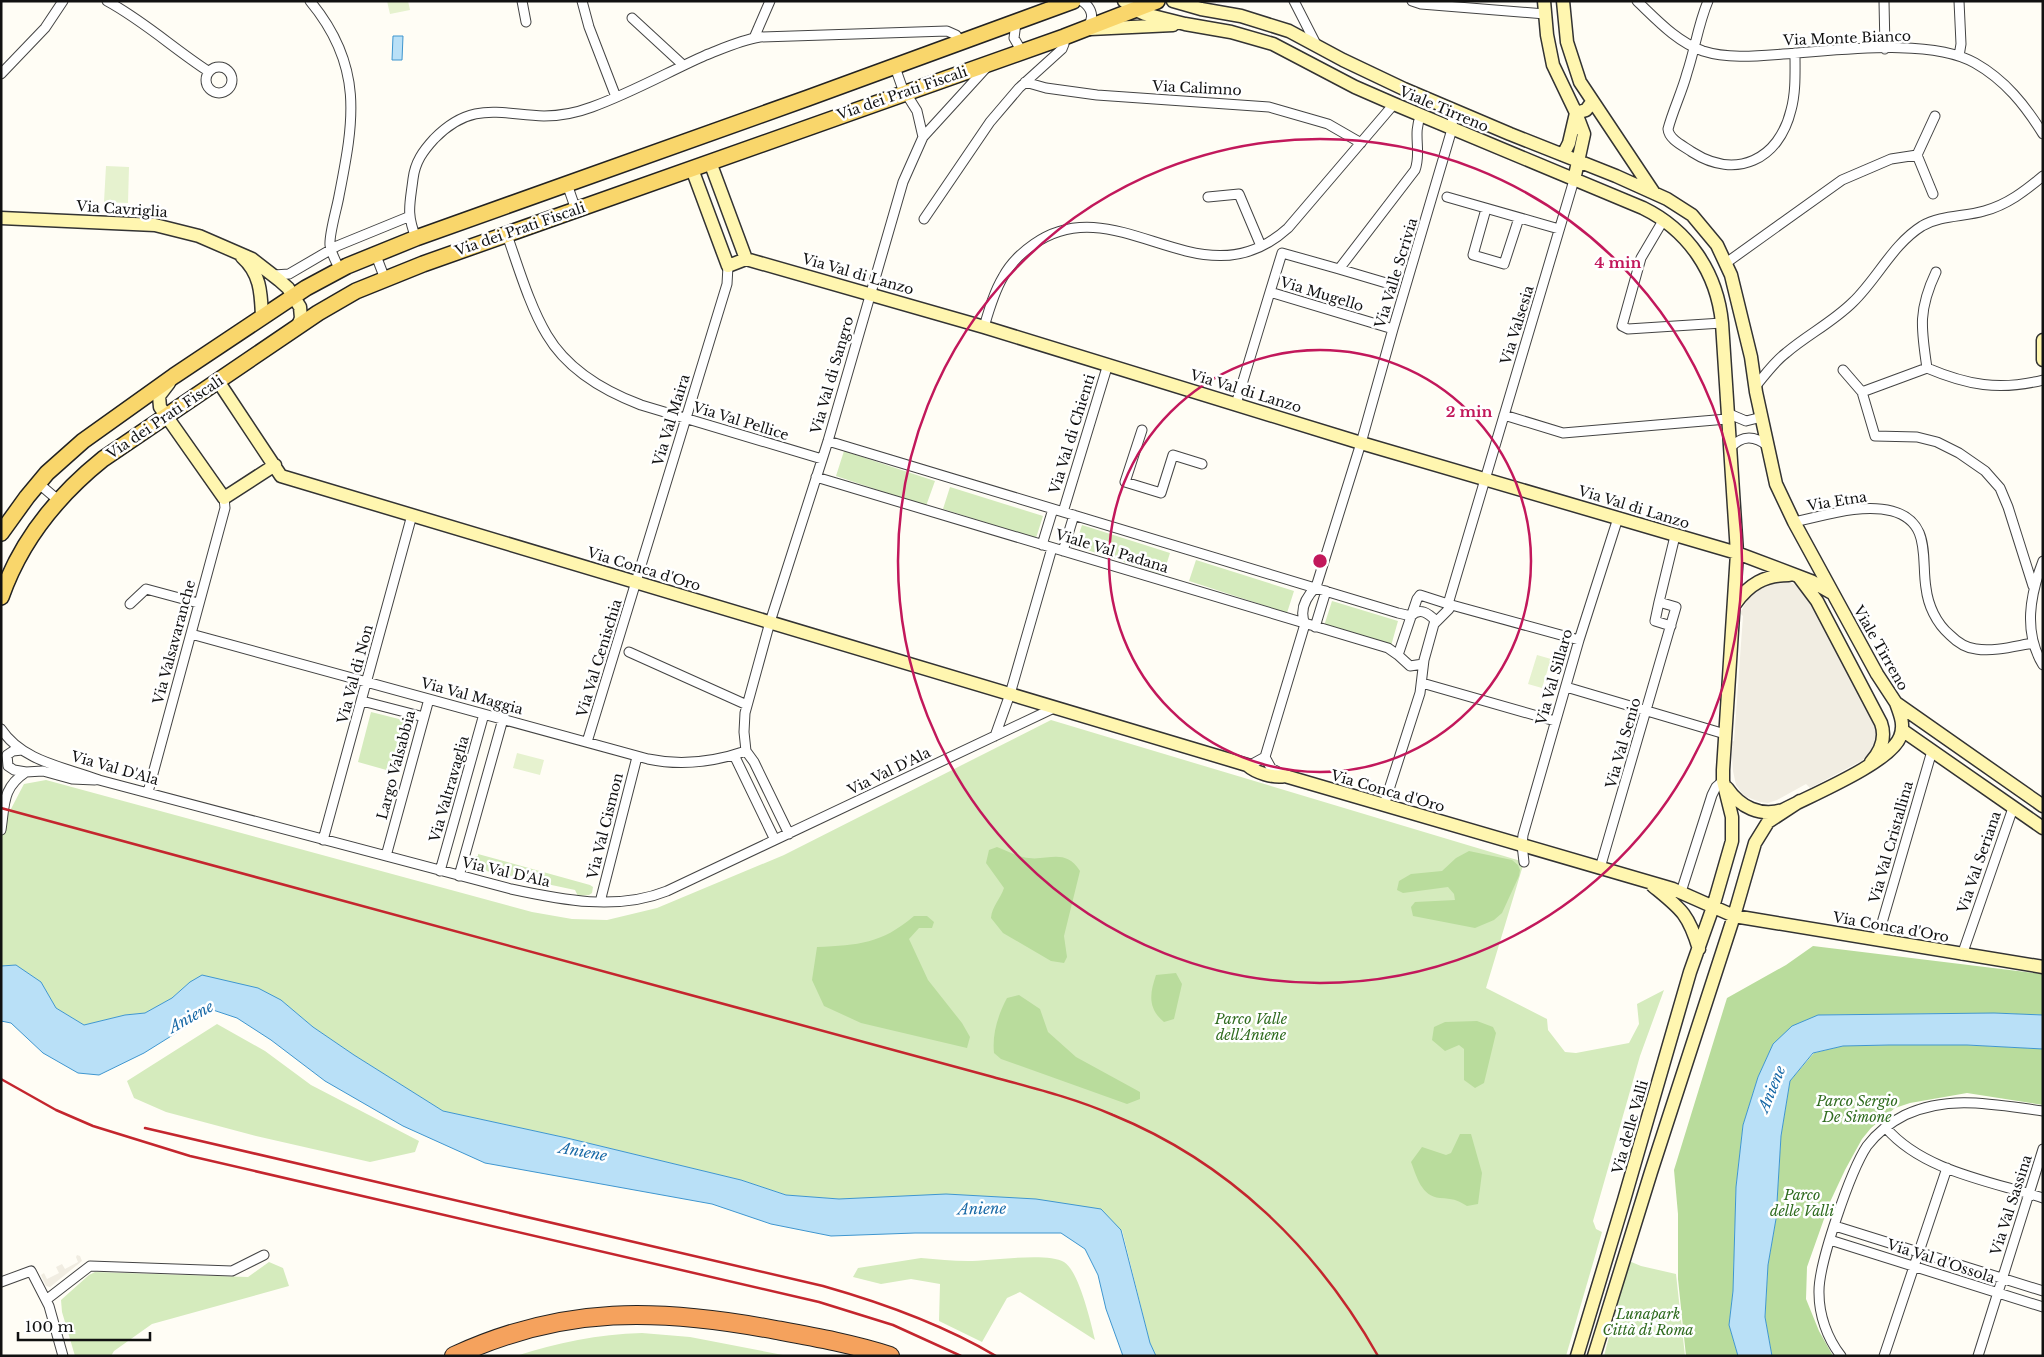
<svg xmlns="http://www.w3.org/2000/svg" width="2044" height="1357" font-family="'Libre Baskerville',serif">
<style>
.green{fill:#d5ebbd}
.forest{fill:#b9dc9c}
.pitch{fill:#e6f2cf}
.plaza{fill:#f1ede2}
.water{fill:#b9e0f7;stroke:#3f96cf}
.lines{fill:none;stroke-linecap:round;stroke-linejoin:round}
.street-casing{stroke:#444;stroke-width:11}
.secondary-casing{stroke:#333;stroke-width:15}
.primary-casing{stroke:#222;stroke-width:18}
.highway-casing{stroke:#222;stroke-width:20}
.street{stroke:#fff;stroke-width:9}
.secondary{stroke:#fff6b0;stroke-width:12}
.primary{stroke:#f9d66b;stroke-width:15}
.highway{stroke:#f5a25d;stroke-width:18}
.rail{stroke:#c4262e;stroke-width:2.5}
.ring{fill:none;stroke:#c2185b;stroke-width:2.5}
.labels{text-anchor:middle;stroke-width:5;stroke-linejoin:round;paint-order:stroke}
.street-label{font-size:14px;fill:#111;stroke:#fff}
.park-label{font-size:14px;font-style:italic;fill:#2f6b1f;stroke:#fff}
.water-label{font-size:15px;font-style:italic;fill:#1768a6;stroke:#fff}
.centre{fill:#c2185b;stroke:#fff;stroke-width:2.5}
.ring-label{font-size:15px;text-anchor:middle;font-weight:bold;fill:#c2185b;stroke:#fff;stroke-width:5;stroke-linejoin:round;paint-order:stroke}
</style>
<rect width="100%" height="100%" fill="#fffdf5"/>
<path class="green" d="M844,451L935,481L926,506L836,476Z
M950,487L1043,516L1036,538L943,509Z
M1082,525L1170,553L1163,575L1075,546Z
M1196,560L1294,591L1287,613L1189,581Z
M1332,601L1398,621L1391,646L1324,626Z
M371,712L411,722L397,773L358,762Z
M1051,720L1524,862L1486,988L1547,1019L1548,1030L1565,1052L1576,1053L1629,1043L1639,1024L1637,1004L1664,990L1640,1056L1593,1221L1596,1229L1602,1232L1566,1356H1156L1150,1343L1122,1230L839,1199L786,1195L741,1180L567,1138L443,1111L354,1055L313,1027L281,1000L190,982L172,998L145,1013L125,1015L84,1025L56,1008L41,982L16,965L1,966V828L24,784L46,780L532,912L572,919L607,920L657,908L784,855Z
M478,854L590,885L593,887L592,893L589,895L578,896L575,890L477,869V872L470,871L473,856H478Z
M217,1024L265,1051L311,1085L419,1141L415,1152L370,1162L256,1136L166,1112L134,1098L127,1081Z
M921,1258C937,1259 952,1261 968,1261C990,1261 1047,1252 1064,1262C1079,1271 1091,1323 1095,1340L1020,1292L1007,1298L982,1342L939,1321L940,1284L911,1279L881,1284L853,1277L858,1268Z
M1629,1261L1641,1266L1676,1274L1685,1356H1604Z
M269,1262L283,1268L289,1286L152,1324L114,1351L111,1356H75L62,1312L61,1300L89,1275L95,1272L248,1277Z
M642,1333L690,1337L788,1356H516C557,1343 598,1334 642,1333Z"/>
<path class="forest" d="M997,847C1005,850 1014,855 1023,857C1046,863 1064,846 1080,871L1064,936L1067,957L1064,963L1051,961L1003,933L991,918C992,906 1000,900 1004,888L986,863L989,850Z
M1469,851L1512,860L1518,865L1520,870L1519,876L1502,913L1494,920L1475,928L1413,916L1411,907L1415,902L1455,900L1454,894L1448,887L1403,893L1397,890L1399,881L1411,874L1442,871L1456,858Z
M914,916H927L934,922L932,928H919L909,939L928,980L962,1023L970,1037L967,1048L861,1023L824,1006L812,980L817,947C859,945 881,944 914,916Z
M1813,946L2043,974V1015L1994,1013L1818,1015L1773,1044L1758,1077L1743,1125L1736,1187L1733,1291L1729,1325L1738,1356H1686L1678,1279V1214L1674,1170L1727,998L1786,965Z
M1176,973L1182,984L1174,1019L1164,1022C1147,1008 1150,993 1156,975Z
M1019,995L1040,1009L1048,1032L1076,1057L1140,1092V1099L1127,1104L1001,1059L994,1053C992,1034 998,1015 1007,998Z
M1477,1021L1493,1027L1496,1033L1484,1083L1475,1088L1464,1080V1049L1459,1045L1445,1051L1432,1040L1434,1027L1445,1022Z
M1889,1045H1967L2043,1049V1105L1967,1093L1910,1103L1895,1108L1871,1128L1862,1139L1845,1170L1830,1202L1807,1267L1806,1299L1819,1331L1833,1356H1772L1765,1317L1768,1265L1776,1219L1781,1136L1790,1081L1814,1053L1843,1046Z
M1460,1134H1471L1482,1173L1478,1204L1467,1206C1456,1199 1453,1199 1440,1198C1421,1196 1417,1177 1411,1162L1422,1147L1446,1155L1451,1153Z"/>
<path class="pitch" d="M387,1H408L410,10L390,14Z
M106,166L129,167L128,203L104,202Z
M1537,655L1551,659L1542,688L1528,684Z
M517,753L544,760L540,775L513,768Z"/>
<path class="plaza" d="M1786,581L1794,584L1807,594L1878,730L1877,743L1870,755L1863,760L1810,788L1806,784L1777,800L1768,803L1760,802L1744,796L1736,785L1733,771L1731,742L1734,741L1743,616L1740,613L1752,592L1763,583Z
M77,1255L80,1256L82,1261L50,1287L46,1286L41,1275L44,1273L47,1279L59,1273L56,1267L62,1264L65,1269L78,1262L76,1257Z"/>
<path class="water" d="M393,36H403L402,60H392Z
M16,965L41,982L56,1008L84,1025L125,1015L145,1013L172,998L190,982L202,975L258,988L281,1000L313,1027L354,1055L443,1111L567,1138L741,1180L786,1195L839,1199L946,1194L1036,1199L1101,1209L1121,1230L1150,1343L1156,1356H1123L1106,1309L1098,1275L1085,1249L1061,1233H915L831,1236L771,1224L712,1204L485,1163L403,1126L325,1081L271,1040L237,1018L213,1010L144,1053L99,1075L78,1073L43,1053L11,1023L1,1021V966Z
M1994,1013L2043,1015V1049L1967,1045H1889L1843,1046L1813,1053L1790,1081L1781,1136L1776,1219L1768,1265L1765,1317L1772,1356H1738L1729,1325L1733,1291L1736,1187L1743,1125L1758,1077L1773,1044L1792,1026L1818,1015Z"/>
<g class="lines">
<g class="street-casing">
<path id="street" d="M107,1C144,21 174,49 208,71
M310,1C364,66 354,120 339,196C337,208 329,234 330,245C331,253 336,262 340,270
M522,1L526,22
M582,1L589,27L616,97
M1082,1C1092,8 1095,18 1087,27
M1294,1L1317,46
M1412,1L1421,4L1545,14
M1637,1C1657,20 1677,42 1703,51C1728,59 1757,56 1783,54C1834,51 1930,37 1975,63C2005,80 2025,105 2043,134
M1708,1C1698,25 1695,49 1687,73C1682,92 1673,110 1668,129C1669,140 1684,146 1692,152C1736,180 1779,160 1791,110C1796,92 1795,72 1795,53
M1884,1L1885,49
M1959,1L1961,44L1959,56
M632,18L683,65
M1016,23L1014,38L1022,52
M754,38L770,1
M206 80a13 13 0 1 1 26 0a13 13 0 1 1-26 0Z
M895,67L902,87L917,111L923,137
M1,74L45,28L63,1
M1025,82L1046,88L1097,95L1269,107L1328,124L1361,143
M1917,155L1935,116
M1574,180L1448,604L1579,640
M567,184L576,210
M1208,197L1239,194L1261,246
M1447,197L1559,229
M1486,209L1473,255L1504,264L1519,218
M924,219L990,122L1019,88L1062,49L1064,44V37
M1664,219L1641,258L1622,326L1628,329L1722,323
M507,235C518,266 530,307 547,335C567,369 604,391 641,405L822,459
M416,238C406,213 410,204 413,179C415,162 423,151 434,139C471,101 498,114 544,116C561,116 576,113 592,107C631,93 668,72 706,55C724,48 741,40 760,37L947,31L956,35L961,43
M375,253L385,279
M1726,263L1842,180L1891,159L1917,155L1933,194
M1339,269L1393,285
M274,275L289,274L337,246L408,217
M1270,292L1282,253L1339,269L1415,170C1422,152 1412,134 1421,115
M984,327C989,310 994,292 1003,277C1010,264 1021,253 1034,244C1118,185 1201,307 1288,228L1394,104
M1927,368C1921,328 1918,310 1936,272
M1843,370L1862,392L1875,436L1917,437L1937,442L1959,453L1985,471L2000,488L2008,507L2033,586
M1755,387C1765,375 1774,362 1786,353C1807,335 1833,322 1853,302C1877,279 1893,244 1922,226C1941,215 1964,217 1984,211C2007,205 2025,191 2043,176
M1862,392L1927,368C1967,385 1999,391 2043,380
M1236,404L1270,292L1393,329
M1727,413L1746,421L1762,417
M1504,415L1563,433L1727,419
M1142,430L1125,482L1161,493L1173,455L1202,464
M828,441L1398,613L1411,616C1420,607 1428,613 1436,621
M1730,448C1742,435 1754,435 1768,446
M816,477L1388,648L1398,655
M38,483L58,500
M1063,512L1108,364
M1794,522C1824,516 1861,503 1892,511C1932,522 1921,559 1926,588C1928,605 1936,623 1950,635C1957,642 1965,648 1976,649C1994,652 2015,646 2033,643
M1042,545L1053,509
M1063,551L1074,515
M2043,561C2030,595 2023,632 2043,665
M1659,602L1655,621L1671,626
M130,604L146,589L198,603
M1315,627L1326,591
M191,634L648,759C681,766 714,762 746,751
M629,652L747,705
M1422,683L1555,721
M1566,687L1725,734
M362,701L424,717
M1,729C23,762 65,767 99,780L511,889C562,900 617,911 667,891L1054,708
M995,736L1010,694L1052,548
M587,742L727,284L728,266
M22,750L13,751L7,755L8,766L14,770L26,772L43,771L72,779L95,780
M734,755L775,840
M1265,757L1271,768L1284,775
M1247,765L1254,763L1265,757L1305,624C1299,610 1306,597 1316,587L1361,443L1393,329L1452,129L1453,110
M148,792L225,508L224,498
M1384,805L1420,693L1424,660L1434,624L1449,609L1448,604L1420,595L1417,599L1398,655L1410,666L1423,664
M1,830C5,804 2,788 26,772
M789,834L754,762L746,751L744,732L745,713L770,622L828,441L903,182L923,137L986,68
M323,840L412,515
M386,856L429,699
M1524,862L1522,845L1523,835L1579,640L1618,518
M1600,868L1676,607L1659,602L1675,536
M440,871L484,714
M459,876L503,719
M1681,892L1712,795L1716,787L1723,781
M600,902L637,757
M1877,940L1932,751
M1962,955L2013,808
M1886,1128C1923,1171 1990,1181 2043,1198
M1835,1226L2043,1291
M1830,1240L2043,1307
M1,1282L31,1271L49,1306L63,1356
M46,1300L90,1266L232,1271L264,1255
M1841,1356C1827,1338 1819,1315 1819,1293C1818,1264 1851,1170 1867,1146C1877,1133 1891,1122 1905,1115C1950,1094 1996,1105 2043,1111
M1884,1356L1947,1168
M1978,1356L2043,1149"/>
</g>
<g class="secondary-casing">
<path id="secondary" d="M1124,1L1136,10L1145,14L1185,24L1231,32L1273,44L1355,87L1394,104L1643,208C1688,230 1717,272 1722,323L1737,553L1723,770V781L1732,817V841L1713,907L1690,972L1624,1200L1577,1356
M1173,1L1201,9L1241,16L1289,31L1343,60L1404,89L1510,134L1616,176L1667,199L1692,215L1717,245L1731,275L1751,357L1756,392L1776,484L1794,522L1877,674L1896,703L2043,806
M1544,1L1547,35L1553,65L1576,113L1569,143L1563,155
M1563,1L1567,42L1580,82L1654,193
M1090,29L1173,25
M710,162L746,259
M692,169L728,266L746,259
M1574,180L1584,134L1576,113L1586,110L1592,102
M1,218L155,225L199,236L252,259L279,280L288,288L300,307L301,318L297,328
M242,257C261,274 261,294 262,317
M746,259L984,327L1361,443L1737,553L1811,581L1832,593
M2043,340V360
M218,381L281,476L1247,765C1256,773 1273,778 1285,776L1673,889L1734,916L2043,967
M169,383L159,396L160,407L224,498L275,465
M1799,577L1817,601L1881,723C1886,737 1881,751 1871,762
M1735,604C1749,584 1765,575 1789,575
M1902,730L2043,828
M1727,788C1740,807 1760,817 1783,810C1809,796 1890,763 1900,737C1905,725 1900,714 1896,703
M1653,886C1681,909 1688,913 1699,949
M1594,1356L1651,1172L1734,916L1755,843L1768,822L1800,801"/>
</g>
<g class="primary-casing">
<path id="primary" d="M1,533L27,497L47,473L83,441L174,376L306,288L347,266L416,238L808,98L1073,1
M1,597C21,540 57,496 103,459L318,313L356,291L423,264L1064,37L1157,1"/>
</g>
<g class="highway-casing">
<path id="highway" d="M454,1356C564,1305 660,1308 776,1330C814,1337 853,1344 890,1356"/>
</g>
<use href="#street" class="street"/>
<use href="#secondary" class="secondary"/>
<use href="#primary" class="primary"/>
<use href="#highway" class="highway"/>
<path class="rail" d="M1,808L993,1077C1033,1088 1074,1098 1113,1115C1228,1162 1317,1248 1378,1356
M1,1079L56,1110L93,1126L190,1156L819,1302L893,1325L961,1356
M145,1128L823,1286C883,1303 942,1324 996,1356"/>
</g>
<g class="ring">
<circle cx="1320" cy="561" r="211"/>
<circle cx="1320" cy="561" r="422"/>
</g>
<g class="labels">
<g class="street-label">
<text transform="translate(1847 38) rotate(-2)" y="5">Via Monte Bianco</text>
<text transform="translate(1197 88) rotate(3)" y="5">Via Calimno</text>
<text transform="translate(902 93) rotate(-19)" y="5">Via dei Prati Fiscali</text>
<text transform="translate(1444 109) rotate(23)" y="5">Viale Tirreno</text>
<text transform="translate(122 209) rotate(4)" y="5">Via Cavriglia</text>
<text transform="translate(520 229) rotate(-19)" y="5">Via dei Prati Fiscali</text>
<text transform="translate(1396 273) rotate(-73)" y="5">Via Valle Scrivia</text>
<text transform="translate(858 274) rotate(16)" y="5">Via Val di Lanzo</text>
<text transform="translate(1322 294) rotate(17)" y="5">Via Mugello</text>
<text transform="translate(1517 325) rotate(-73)" y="5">Via Valsesia</text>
<text transform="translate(832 375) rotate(-74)" y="5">Via Val di Sangro</text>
<text transform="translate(1246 391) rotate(17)" y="5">Via Val di Lanzo</text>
<text transform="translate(165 417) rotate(-34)" y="5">Via dei Prati Fiscali</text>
<text transform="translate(671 420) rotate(-73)" y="5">Via Val Maira</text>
<text transform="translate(741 421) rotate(17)" y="5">Via Val Pellice</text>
<text transform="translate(1072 434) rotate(-73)" y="5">Via Val di Chienti</text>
<text transform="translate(1837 501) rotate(-9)" y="5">Via Etna</text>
<text transform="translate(1634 507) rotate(17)" y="5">Via Val di Lanzo</text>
<text transform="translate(1112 551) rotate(17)" y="5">Viale Val Padana</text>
<text transform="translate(644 569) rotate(17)" y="5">Via Conca d'Oro</text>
<text transform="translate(174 642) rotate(-75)" y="5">Via Valsavaranche</text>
<text transform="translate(1881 648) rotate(60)" y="5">Viale Tirreno</text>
<text transform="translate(599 658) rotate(-73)" y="5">Via Val Cenischia</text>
<text transform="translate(355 674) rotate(-75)" y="5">Via Val di Non</text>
<text transform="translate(1554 677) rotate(-74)" y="5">Via Val Sillaro</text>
<text transform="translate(472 696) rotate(15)" y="5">Via Val Maggia</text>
<text transform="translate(1623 743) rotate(-74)" y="5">Via Val Senio</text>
<text transform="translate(396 765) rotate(-75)" y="5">Largo Valsabbia</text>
<text transform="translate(115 768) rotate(16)" y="5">Via Val D'Ala</text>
<text transform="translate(889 771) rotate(-26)" y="5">Via Val D'Ala</text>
<text transform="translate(449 789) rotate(-74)" y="5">Via Valtravaglia</text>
<text transform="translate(1388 791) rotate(16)" y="5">Via Conca d'Oro</text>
<text transform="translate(605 826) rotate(-76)" y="5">Via Val Cismon</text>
<text transform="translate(1891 842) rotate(-74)" y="5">Via Val Cristallina</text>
<text transform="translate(1979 862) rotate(-71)" y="5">Via Val Seriana</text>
<text transform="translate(506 872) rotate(13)" y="5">Via Val D'Ala</text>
<text transform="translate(1891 927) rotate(10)" y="5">Via Conca d'Oro</text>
<text transform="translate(1630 1127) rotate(-74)" y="5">Via delle Valli</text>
<text transform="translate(2011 1205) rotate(-72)" y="5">Via Val Sassina</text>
<text transform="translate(1941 1261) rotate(18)" y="5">Via Val d'Ossola</text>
</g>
<g class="park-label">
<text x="1251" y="1024">Parco Valle<tspan x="1251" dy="16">dell'Aniene</tspan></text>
<text x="1857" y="1106">Parco Sergio<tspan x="1857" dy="16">De Simone</tspan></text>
<text x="1802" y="1200">Parco<tspan x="1802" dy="16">delle Valli</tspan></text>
<text x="1648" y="1319">Lunapark<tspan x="1648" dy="16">Città di Roma</tspan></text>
</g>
<g class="water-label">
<text transform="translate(191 1017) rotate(-29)" y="5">Aniene</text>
<text transform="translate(1772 1089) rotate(-68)" y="5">Aniene</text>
<text transform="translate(583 1152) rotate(10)" y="5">Aniene</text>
<text transform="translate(982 1209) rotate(-1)" y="5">Aniene</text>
</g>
</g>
<circle cx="1320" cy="561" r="8" class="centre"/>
<g class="ring-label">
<text x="1618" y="268">4 min</text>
<text x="1469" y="417">2 min</text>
</g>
<rect width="2044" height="1357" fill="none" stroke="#111111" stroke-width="5"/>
<path d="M18 1332v8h132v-8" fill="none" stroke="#111111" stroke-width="2.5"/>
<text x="25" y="1332" font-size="15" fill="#111111" stroke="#ffffff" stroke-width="4" paint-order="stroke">100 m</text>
</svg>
